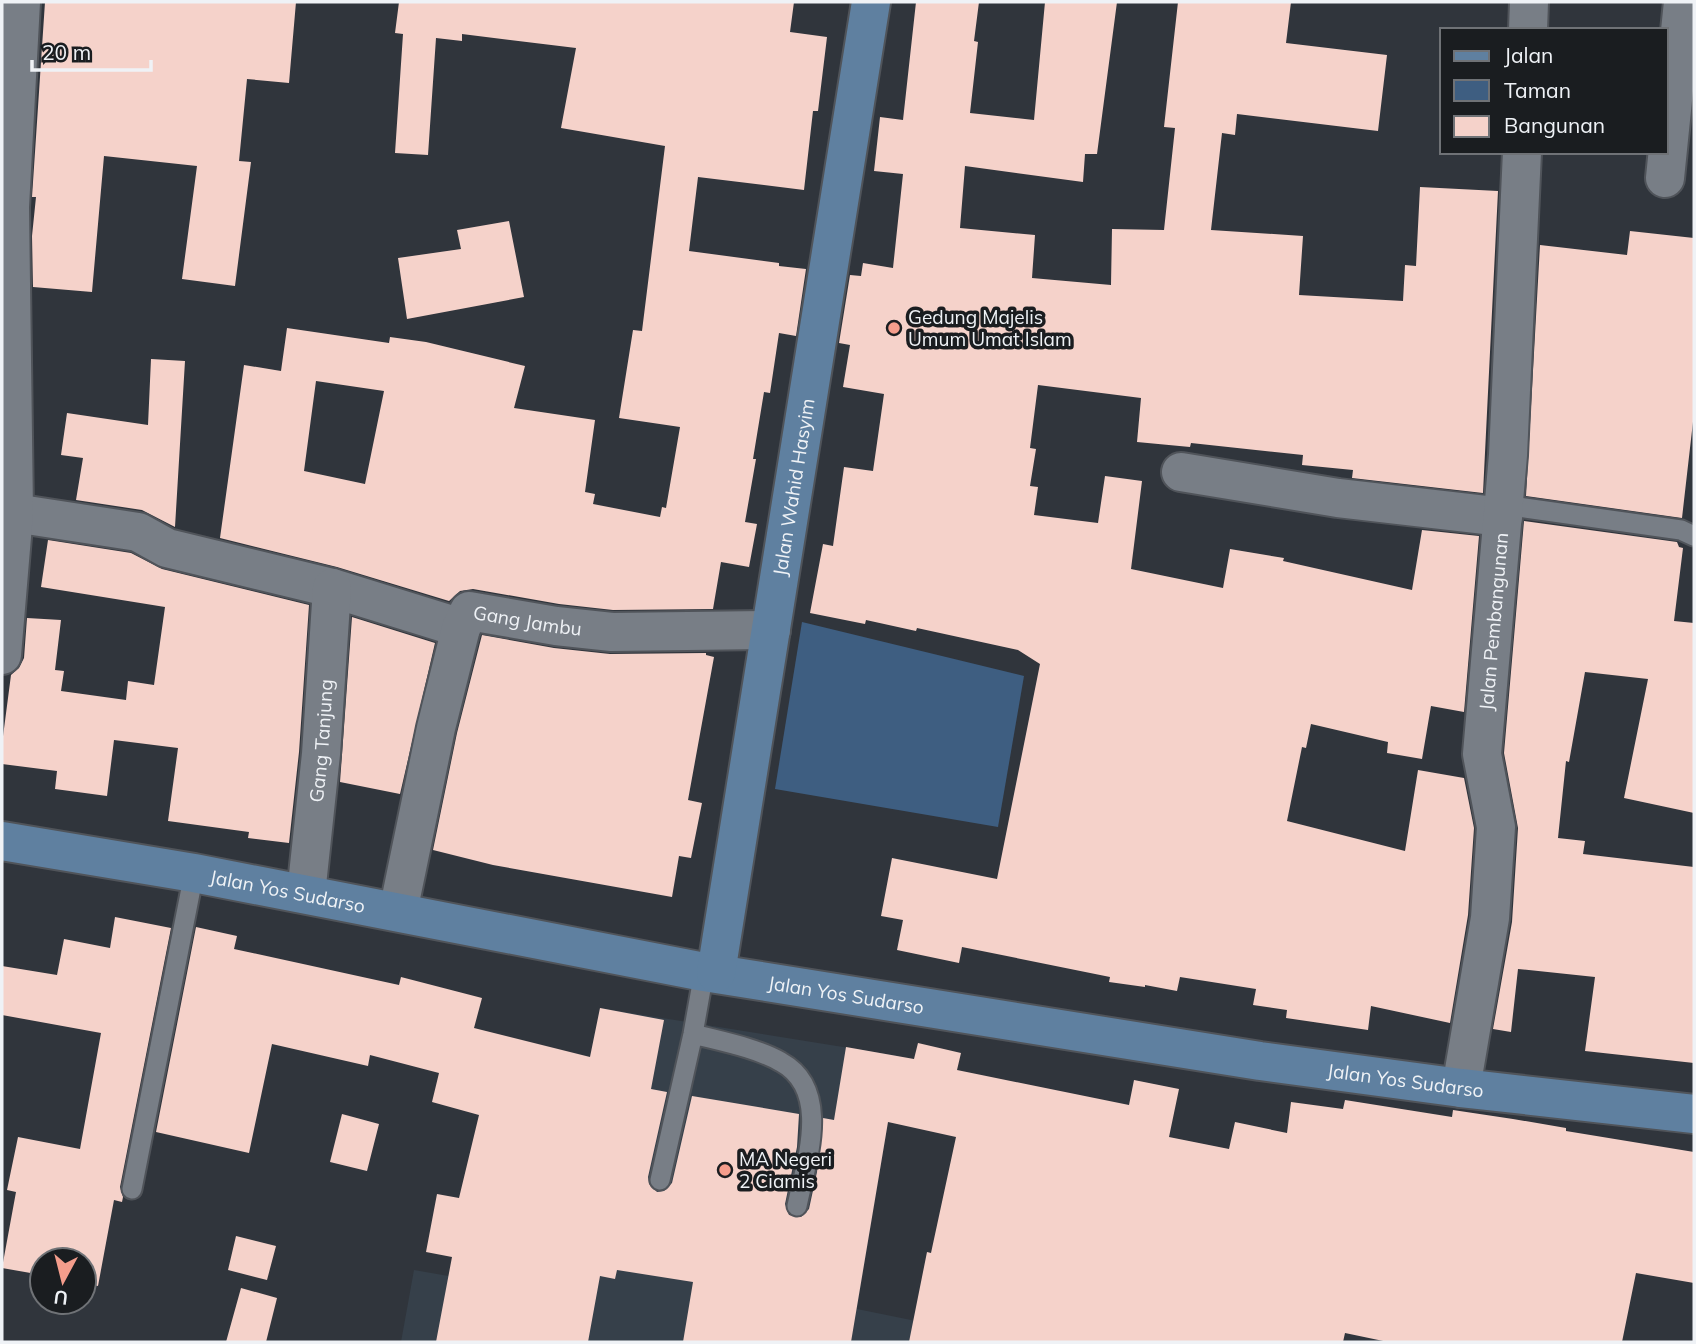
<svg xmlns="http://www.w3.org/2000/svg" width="1696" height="1344" font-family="Mulish,sans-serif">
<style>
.built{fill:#36404a}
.green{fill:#3e5e81}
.building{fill:#f5d2ca;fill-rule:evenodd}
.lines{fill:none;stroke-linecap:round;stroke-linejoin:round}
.lane-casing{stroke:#50545a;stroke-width:23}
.street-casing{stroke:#50545a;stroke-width:42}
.secondary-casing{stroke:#50545a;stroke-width:42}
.lane{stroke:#787e86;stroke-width:19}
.street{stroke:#787e86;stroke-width:38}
.secondary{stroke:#5f80a0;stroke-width:38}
.poi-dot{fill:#f49d8c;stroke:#1a1d20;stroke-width:2.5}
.labels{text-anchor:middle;stroke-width:7;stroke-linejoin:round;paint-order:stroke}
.poi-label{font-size:19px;fill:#eff2f6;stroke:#1a1d20;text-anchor:start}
.street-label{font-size:19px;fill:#eff2f6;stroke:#1a1d20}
</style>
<rect width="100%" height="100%" fill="#30353c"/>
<path class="built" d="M600,1008L899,1056L857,1309L1019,1342H401L414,1270L541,1292Z"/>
<path class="green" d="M802,622L1024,676L998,827L775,789Z"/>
<path class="building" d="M45,2H296L289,83L247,79L239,161L251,162L235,286L182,279L197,166L104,156L92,292L33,287L32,236L36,197H32Z
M399,2H794L790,32L827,37L818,111H813L804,190L698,177L689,251L779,263V266L806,269L796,336L779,333L770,393L764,392L753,459H756L745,522L757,524L749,567L721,562L713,609L613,610L559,604L473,589L460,591L449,601L337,567L220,538L244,365L281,371L287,328L389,343L390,337L426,342L525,366L514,408L595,420L585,492L595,494L593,504L660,517L662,507L666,508L680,427L619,418L633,330L642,331L665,146L561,128L576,48L462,34V41L436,38L428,155L395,153L403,34L395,33ZM316,381L384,391L365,484L304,471Z
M916,2H979L974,41L978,42L970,113L1034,120L1045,2H1117L1097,154H1085L1083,182L965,166L960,228L1035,235L1032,278L1111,285L1112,229L1164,230L1175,128L1164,127L1178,2H1291L1286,43L1387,55L1378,131L1237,114L1235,135L1222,133L1211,230L1303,236L1299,295L1403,301L1405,265L1416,266L1420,187L1498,191L1483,493L1352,478L1353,470L1302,465L1303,455L1191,443L1190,447L1137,442L1141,398L1038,385L1030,448L1036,449L1030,486L1038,487L1034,515L1098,523L1105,476L1142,481L1131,569L1223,588L1230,549L1284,558L1283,561L1412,590L1422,530L1479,536L1464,712L1431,706L1422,759L1387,753L1388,742L1311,724L1306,748L1302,747L1287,821L1405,851L1418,770L1464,778L1474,828L1468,915L1450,1023L1371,1006L1368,1030L1286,1018L1287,1010L1253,1005L1256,989L1180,977L1177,991L1145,985V987L1109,982L1110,977L962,947L959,963L897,950L903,920L881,916L892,858L997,879L1040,664L1018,650L917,628L916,631L866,620L865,624L810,613L823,544L833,546L844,467L873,471L884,394L843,387L850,345L839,343L850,275L861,276L863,263L893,268L903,174L874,171L880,117L903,120Z
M509,221L524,297L407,319L398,258L461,249L457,230Z
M1630,231L1694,238V413L1682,518L1526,496L1540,245L1627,255Z
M151,359L185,361L175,527L142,510L76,500L83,458L61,455L67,413L148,425Z
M1524,521L1677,542L1679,547L1683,548L1674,621L1694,623V813L1624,798L1648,679L1585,672L1569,762L1566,761L1558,838L1585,841L1583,854L1694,867V1063L1585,1051L1595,977L1518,969L1511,1032L1493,1029L1512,922L1518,828L1504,753Z
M48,540L131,553L162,569L309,605L299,752L289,843L248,838L249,832L168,821L178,748L114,740L107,796L55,789L57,771L2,764V744L11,675L19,668L24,658L27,618L61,620L55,670L64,671L61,691L126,700L128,681L154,685L165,607L41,587Z
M352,617L435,643L400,794L340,782Z
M482,635L554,648L610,654L706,653V655L714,657L688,800L702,803L691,858L679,856L672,897L493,865L433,850L457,733Z
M115,917L171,928L120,1187L123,1197L122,1202L114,1200L98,1286L84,1283V1260H42V1275L2,1268L16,1192L7,1190L18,1137L80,1149L101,1033L2,1015V966L57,975L64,939L110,948Z
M196,927L237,936L234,949L399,985L401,977L482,998L474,1028L590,1057L600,1008L664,1020L651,1089L667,1092L648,1177L649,1184L657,1192L664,1191L672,1183L692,1096L799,1114L797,1147L785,1204L789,1215L801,1217L809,1209L817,1172L823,1118L834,1120L846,1047L914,1059L918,1043L961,1053L957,1070L1129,1105L1134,1080L1179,1089L1169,1137L1229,1149L1235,1122L1287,1133L1291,1102L1343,1109L1345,1100L1452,1117L1453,1110L1513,1119L1566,1128V1131L1694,1152V1283L1636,1273L1622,1342H1388L1345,1333L1343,1342H909L927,1252L931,1253L956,1137L888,1122L851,1342H683L693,1282L617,1270L615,1279L600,1276L588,1342H436L452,1257L426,1252L437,1194L459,1198L479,1115L432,1102L439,1073L370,1055L368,1066L272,1044L249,1153L156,1132Z
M342,1114L379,1124L367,1171L330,1162Z
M236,1236L276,1246L267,1280L228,1270Z
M241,1288L277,1298L266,1342H226Z"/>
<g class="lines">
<g class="lane-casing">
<path id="lane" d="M1504,505L1681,530L1694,536
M693,1034C720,1041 757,1048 781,1062C832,1090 806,1162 797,1206
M660,1180L693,1034L704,972
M132,1189L194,873"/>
</g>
<g class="street-casing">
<g id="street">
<path d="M1528,30L1529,2"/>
<path d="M1665,178L1683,2"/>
<path d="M1181,472L1338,498L1503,517"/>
<path d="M14,513L138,532L167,548L332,588L461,628"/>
<path d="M2,655L14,513L10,207L21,2"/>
<path id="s1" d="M306,894L321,754L332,588"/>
<path id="s2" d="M398,912L436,728L461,628L469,611L556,626L612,632L771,630"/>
<path id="s3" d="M1461,1088L1490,918L1496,827L1482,754L1508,455L1522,152"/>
</g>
</g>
<g class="secondary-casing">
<g id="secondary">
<path id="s4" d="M2,841L194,873L704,972L1260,1061L1461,1088L1694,1114"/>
<path id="s5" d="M716,973L871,2"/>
</g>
</g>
<use href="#lane" class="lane"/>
<use href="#street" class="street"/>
<use href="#secondary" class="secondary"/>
</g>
<g class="poi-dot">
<circle cx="894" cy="328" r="7"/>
<circle cx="725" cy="1170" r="7"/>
</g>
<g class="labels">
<g class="poi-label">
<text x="908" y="324">Gedung Majelis<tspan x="908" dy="22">Umum Umat Islam</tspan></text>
<text x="739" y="1166">MA Negeri<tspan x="739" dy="22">2 Ciamis</tspan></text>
</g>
<g class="street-label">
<text dy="7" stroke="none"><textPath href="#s5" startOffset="492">Jalan Wahid Hasyim</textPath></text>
<text dy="7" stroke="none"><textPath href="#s2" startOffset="369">Gang Jambu</textPath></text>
<text dy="7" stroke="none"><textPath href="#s3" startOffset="471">Jalan Pembangunan</textPath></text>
<text dy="7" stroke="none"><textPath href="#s1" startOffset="154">Gang Tanjung</textPath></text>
<text dy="7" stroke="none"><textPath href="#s4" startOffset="290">Jalan Yos Sudarso</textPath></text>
<text dy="7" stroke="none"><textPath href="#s4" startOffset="858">Jalan Yos Sudarso</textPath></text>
<text dy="7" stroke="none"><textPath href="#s4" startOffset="1424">Jalan Yos Sudarso</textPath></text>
</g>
</g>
<rect width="1696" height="1344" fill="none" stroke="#eff2f6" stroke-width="7"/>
<rect x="1440" y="28" width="228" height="126" fill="#1a1d20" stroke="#6f7276" stroke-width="2"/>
<rect x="1454" y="51" width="35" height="10" fill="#5f80a0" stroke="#6f7276" stroke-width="2"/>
<text x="1504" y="63" font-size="21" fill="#eff2f6">Jalan</text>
<rect x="1454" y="80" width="35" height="21" fill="#3e5e81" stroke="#6f7276" stroke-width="2"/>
<text x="1504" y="98" font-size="21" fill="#eff2f6">Taman</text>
<rect x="1454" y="116" width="35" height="21" fill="#f5d2ca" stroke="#6f7276" stroke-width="2"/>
<text x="1504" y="133" font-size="21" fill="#eff2f6">Bangunan</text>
<g transform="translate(63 1281) rotate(187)"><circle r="33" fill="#1a1d20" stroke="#6f7276" stroke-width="2"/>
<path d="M0-5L12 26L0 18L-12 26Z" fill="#f49d8c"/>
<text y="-10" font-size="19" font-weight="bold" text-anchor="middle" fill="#eff2f6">U</text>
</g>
<path d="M32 60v10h119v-10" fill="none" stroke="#eff2f6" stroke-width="3.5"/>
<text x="42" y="60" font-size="21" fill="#eff2f6" stroke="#1a1d20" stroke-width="5" paint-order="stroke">20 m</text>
</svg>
